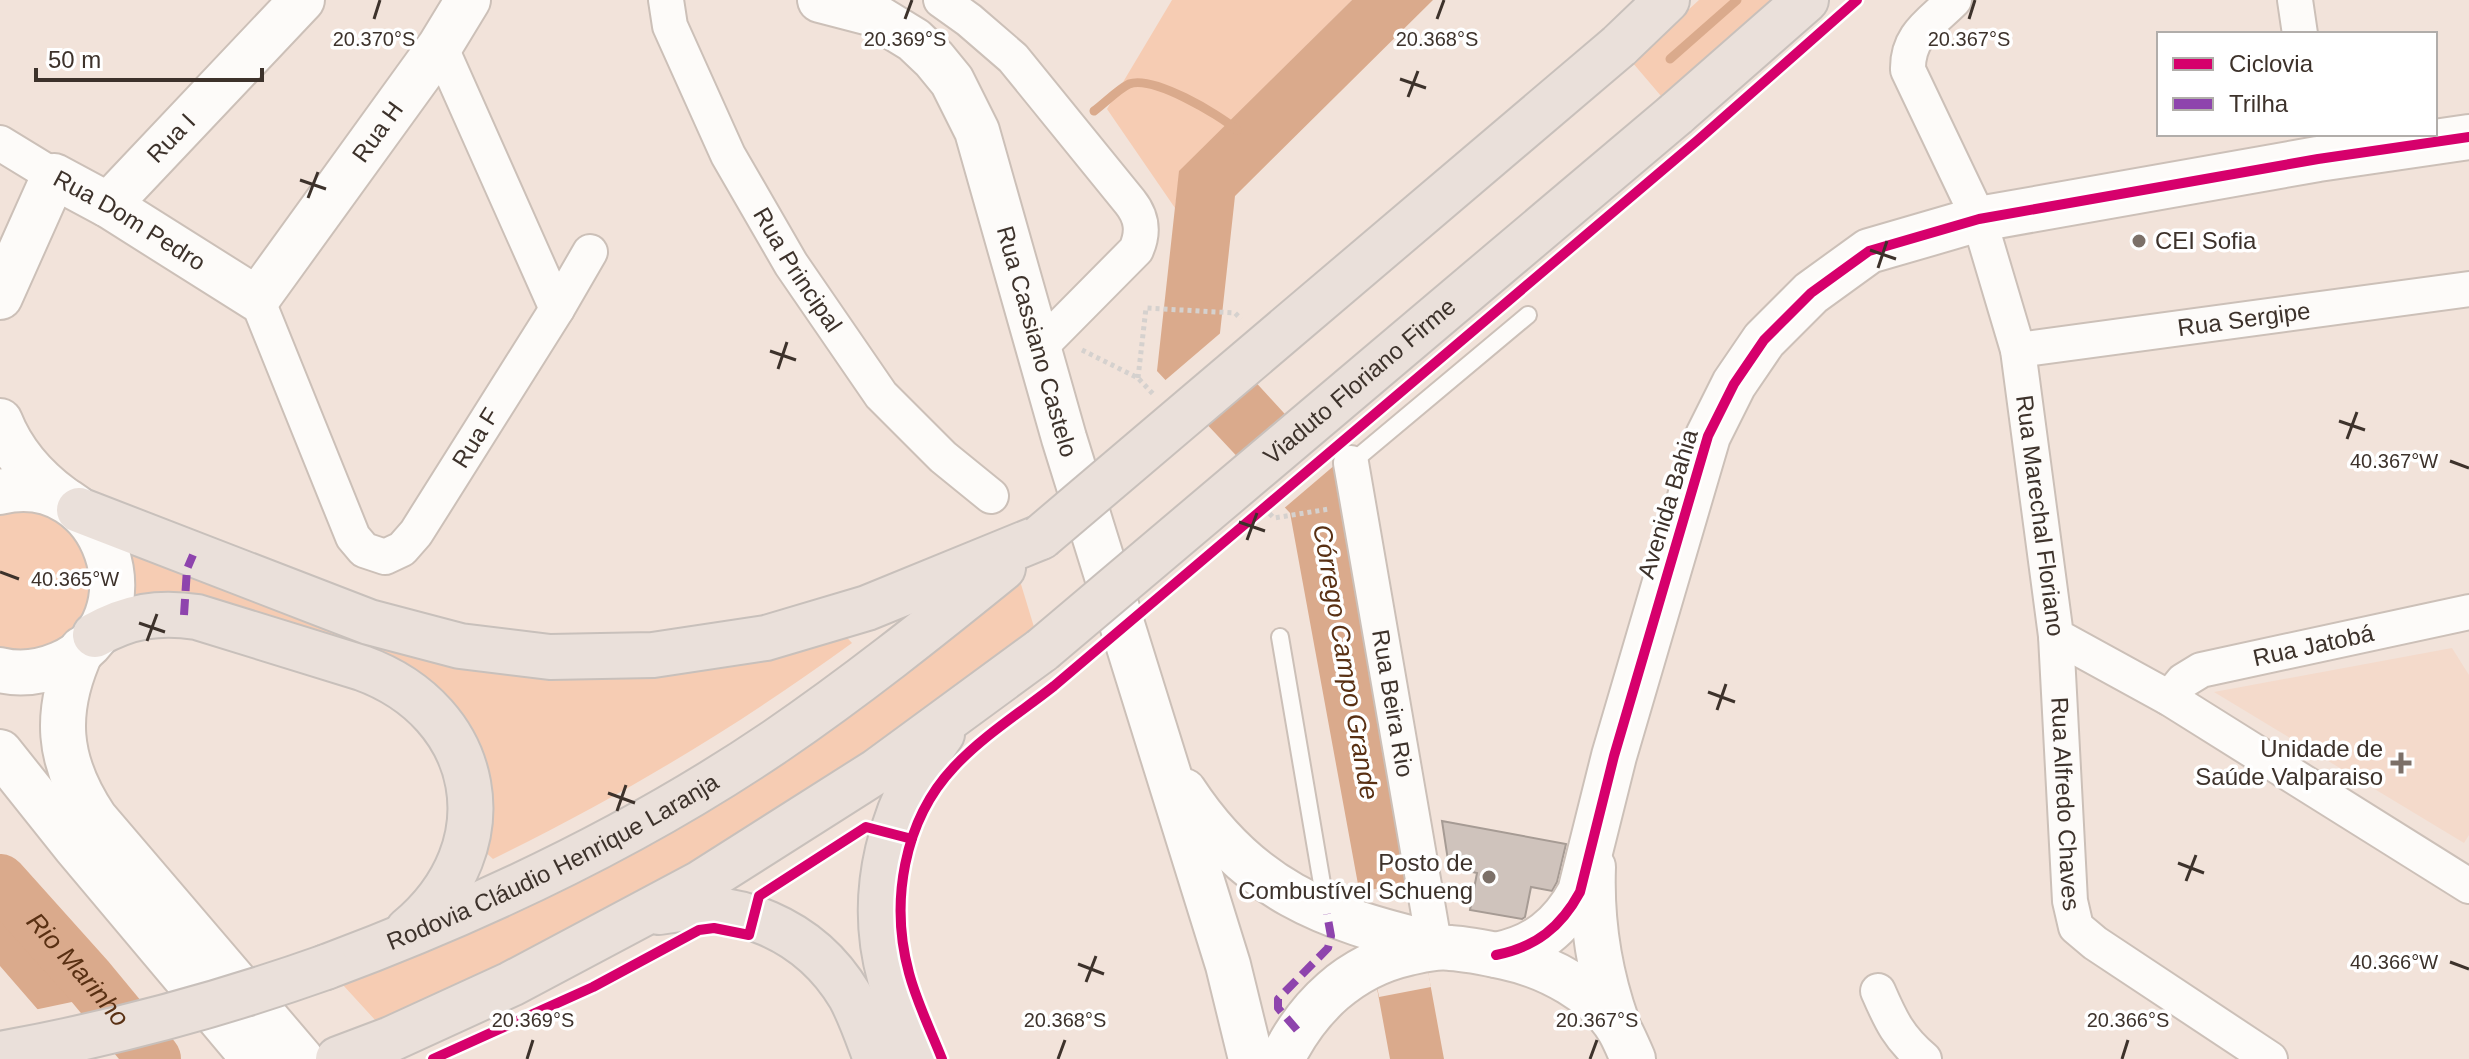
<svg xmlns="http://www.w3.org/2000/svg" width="2469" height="1059" font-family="Helvetica,sans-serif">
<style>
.built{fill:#f4dacb}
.green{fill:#f6ccb3}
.water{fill:#daaa8c}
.pier{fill:#f2e3da}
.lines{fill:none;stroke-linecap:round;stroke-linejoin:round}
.stream{stroke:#daaa8c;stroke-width:9}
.river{stroke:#daaa8c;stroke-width:54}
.building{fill:#cfc3bc;stroke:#a69b94;stroke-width:2}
.lane-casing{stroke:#ccc0b8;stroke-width:20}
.street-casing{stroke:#ccc0b8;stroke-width:38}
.secondary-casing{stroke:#ccc0b8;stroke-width:48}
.primary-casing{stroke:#c8c0bb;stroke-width:48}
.path{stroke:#d5d1ce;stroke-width:5;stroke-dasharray:4 4;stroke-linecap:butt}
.lane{stroke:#fdfbf9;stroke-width:16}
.street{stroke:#fdfbf9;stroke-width:34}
.secondary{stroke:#fdfbf9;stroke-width:44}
.primary{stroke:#eae0da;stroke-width:44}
.primary-bridge-casing{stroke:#c8c0bb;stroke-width:48;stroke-linecap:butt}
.primary-bridge{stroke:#eae0da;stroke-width:44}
.quiet{stroke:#8e44ad;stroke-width:8;stroke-dasharray:16 8;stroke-linecap:butt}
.cycleway-casing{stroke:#fff;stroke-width:15}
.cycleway{stroke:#d6006c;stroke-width:10}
.ticks{fill:none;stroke:#3d322b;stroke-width:3}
.poi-dot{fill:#7c7068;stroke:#fff;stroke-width:3}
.labels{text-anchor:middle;stroke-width:7;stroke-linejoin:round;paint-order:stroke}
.street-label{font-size:24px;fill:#3d322b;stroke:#fff}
.poi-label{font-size:24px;fill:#3d322b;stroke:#fff;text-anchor:end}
.water-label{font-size:26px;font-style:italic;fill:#593013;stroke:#fff}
.ticks-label{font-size:20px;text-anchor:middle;fill:#3d322b;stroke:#fff;stroke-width:7;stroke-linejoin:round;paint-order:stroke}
</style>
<rect width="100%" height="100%" fill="#f2e3da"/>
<path class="built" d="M2452,648L2469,675V835L2464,843L2214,692Z"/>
<path class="green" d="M1172,0H1352L1180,171L1175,208L1107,109Z
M1699,0H1771L1661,96L1632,62Z
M24,503L83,532L98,596L59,649L0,656V506Z
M126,548L414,651L839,629L852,643C738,726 620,797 493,859L482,849L466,725L131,594Z
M1020,581L1034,627L980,673L753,836L441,996L376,1021L343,985L485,923Z"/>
<path class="water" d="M1352,0H1433L1235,196L1219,342L1336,470L1444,1059H1390L1290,513L1157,371L1179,171Z
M0,882L89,982L151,1059L46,1019L0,966Z"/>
<path class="pier" d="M1224,330L1223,340L1258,379L1203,426L1162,383Z
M1288,411L1336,464L1282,510L1233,458Z
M1412,882L1431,987L1379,997L1359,892Z
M105,995L151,1053L155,1059H74L34,1010Z"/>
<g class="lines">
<path class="stream" d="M1670,59L1737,0
M1094,111C1105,103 1117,90 1129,84C1153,75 1218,114 1237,130"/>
<path class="river" id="s1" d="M0,881L87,978L154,1059"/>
</g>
<path class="building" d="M1442,821L1566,844L1557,882L1552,891L1531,887L1525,917L1522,919L1470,910L1477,873L1449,867Z"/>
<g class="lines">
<g class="lane-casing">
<path id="lane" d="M1351,463L1528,315
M1280,637L1326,907"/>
</g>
<g class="street-casing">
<g id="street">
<path id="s2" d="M666,0L670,26L728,155L791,264L881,395L943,457L991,496"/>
<path d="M941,0L969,20L1013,58L1130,202C1142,217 1144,232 1136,250L1038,349"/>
<path id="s3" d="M1954,0C1931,23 1907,35 1908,70L1979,219L2018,350L2056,636L2169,698L2469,886"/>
<path d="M2295,0L2300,34"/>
<path d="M440,46L557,309"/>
<path d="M0,143L54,176"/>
<path id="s4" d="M257,299L353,537L364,550L385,557L402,549L416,533L557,309L590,252"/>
<path id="s5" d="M2018,350L2469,289"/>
<path id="s6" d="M1351,463L1434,943"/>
<path id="s7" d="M2056,636L2070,901L2076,927L2095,943L2270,1059"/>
<path id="s8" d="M2169,698L2183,681L2201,670L2469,612"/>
<path d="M1878,991C1891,1021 1899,1038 1924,1059"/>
</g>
</g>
<g class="secondary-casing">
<g id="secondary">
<path id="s9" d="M820,0L870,13L914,40L934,59L952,81L977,131L1064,438L1228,965L1251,1059"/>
<path id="s10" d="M108,205L302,0"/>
<path id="s11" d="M0,297L54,176L108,205L257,299L440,46L468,0"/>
<path d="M0,421C13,454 35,478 62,498"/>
<path d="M0,492C106,466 158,621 60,664C41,672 20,675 0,670"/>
<path d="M82,649C53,712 57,761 95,818L301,1059"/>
<path d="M0,752L75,846L254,1059"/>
<path d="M1184,791C1249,890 1323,918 1434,944"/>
<path d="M1593,867C1591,921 1599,972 1617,1023"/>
<path d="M1496,955C1536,947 1561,927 1580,892L1614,756L1708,436L1734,384L1764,340L1811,293L1869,251L1979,219L2318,159L2469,137"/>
<path d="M1282,1059C1308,1006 1350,966 1408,953C1422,950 1436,946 1450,948C1468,949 1487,953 1505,957C1547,966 1598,992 1620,1031C1625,1040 1629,1050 1633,1059"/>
</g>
</g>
<g class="primary-casing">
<g id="primary">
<path d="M1619,46L1667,0"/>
<path d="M1676,114L1806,0"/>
<path d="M79,510L369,622L460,646L550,657L653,655L766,638L867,608L1041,537"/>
<path d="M95,635C129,616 159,611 197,617L362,668C483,712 509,846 408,930"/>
<path d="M659,912C735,898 810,929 850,996C861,1016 868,1038 876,1059"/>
<path id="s12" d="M326,967C484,908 636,836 776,741C855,687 929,628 1003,568"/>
<path d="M338,1059L391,1039L511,984L699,884L877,771L1042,650"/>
<path d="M920,1059C909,1032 897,1006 890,978C866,892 891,805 942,734"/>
</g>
</g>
<path class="path" d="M1082,350L1138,378L1154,395
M1138,378L1146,308L1235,313L1241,319
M1264,508L1274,518L1329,509"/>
<use href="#lane" class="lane"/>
<use href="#street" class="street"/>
<use href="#secondary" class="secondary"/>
<use href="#primary" class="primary"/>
<g class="primary-bridge-casing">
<g id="primary-bridge">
<path d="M1041,537L1619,46"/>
<path id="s13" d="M1042,650L1676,114"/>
<path d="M0,1054C112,1034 219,1005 326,967"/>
</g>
</g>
<use href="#primary-bridge" class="primary-bridge"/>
<path class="quiet" d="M184,615L187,569L193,555
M1297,1030L1278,1008V999L1328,948L1331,936L1327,914"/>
<g class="cycleway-casing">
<path id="cycleway" d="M1496,955C1536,947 1561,927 1580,892L1614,756L1708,436L1734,384L1764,340L1811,293L1869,251L1979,219L2318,159L2469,137
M433,1059L593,987L699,930L714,928L749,935L759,896L866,827L912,839
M942,1059C931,1031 917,1003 909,973C890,903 903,821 954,767C983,736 1021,712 1054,686L1698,140L1857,0"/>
</g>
<use href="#cycleway" class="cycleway"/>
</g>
<path class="ticks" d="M374,19L380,0M905,19L912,0M1437,19L1444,0M1969,19L1975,0M1400,79L1426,88M1408,97L1418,71M300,180L326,189M308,198L318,172M1870,250L1896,259M1878,268L1887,241M770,351L796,360M778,369L787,342M2339,421L2365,430M2347,439L2357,412M2450,461L2469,468M1239,522L1265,531M1247,540L1257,513M0,572L19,579M139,623L165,632M147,641L157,614M1708,692L1735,702M1717,710L1726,684M608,793L635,803M617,811L626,785M2178,863L2204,873M2186,881L2196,855M2450,962L2469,969M1078,964L1104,974M1086,982L1096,956M527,1059L533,1040M1058,1059L1065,1040M1590,1059L1597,1040M2122,1059L2128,1040"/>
<g class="poi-dot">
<circle cx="2139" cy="241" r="8"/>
<path d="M2397 751h8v8h8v8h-8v8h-8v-8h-8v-8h8z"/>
<circle cx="1489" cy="877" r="8"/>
</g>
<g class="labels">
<g class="street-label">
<text dy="8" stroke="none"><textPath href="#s11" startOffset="576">Rua H</textPath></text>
<text dy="8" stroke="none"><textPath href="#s10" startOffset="92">Rua I</textPath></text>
<text dy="8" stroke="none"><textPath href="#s11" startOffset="220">Rua Dom Pedro</textPath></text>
<text dy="8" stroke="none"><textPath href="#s2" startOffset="302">Rua Principal</textPath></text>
<text dy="8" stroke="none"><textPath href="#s5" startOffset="228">Rua Sergipe</textPath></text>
<text dy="8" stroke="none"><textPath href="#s9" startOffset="434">Rua Cassiano Castelo</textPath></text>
<text dy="8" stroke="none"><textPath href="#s13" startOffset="416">Viaduto Floriano Firme</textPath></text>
<text dy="8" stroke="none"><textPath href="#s4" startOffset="448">Rua F</textPath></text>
<text transform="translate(1668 504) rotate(-73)" y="8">Avenida Bahia</text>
<text dy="8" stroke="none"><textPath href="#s3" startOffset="556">Rua Marechal Floriano</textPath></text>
<text dy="8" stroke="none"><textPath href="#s8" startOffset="158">Rua Jatobá</textPath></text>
<text dy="8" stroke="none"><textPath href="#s6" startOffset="244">Rua Beira Rio</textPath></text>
<text dy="8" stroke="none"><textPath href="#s7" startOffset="168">Rua Alfredo Chaves</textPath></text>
<text dy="8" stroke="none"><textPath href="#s12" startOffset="250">Rodovia Cláudio Henrique Laranja</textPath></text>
</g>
<g class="poi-label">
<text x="2155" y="249" text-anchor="start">CEI Sofia</text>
<text x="2383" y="757">Unidade de<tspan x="2383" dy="28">Saúde Valparaiso</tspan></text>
<text x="1473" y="871">Posto de<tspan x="1473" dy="28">Combustível Schueng</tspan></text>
</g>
<g class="water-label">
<text transform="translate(1346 662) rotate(80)" y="9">Córrego Campo Grande</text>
<text dy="9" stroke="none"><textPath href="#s1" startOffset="118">Rio Marinho</textPath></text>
</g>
</g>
<g class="ticks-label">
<text x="374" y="46">20.370°S</text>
<text x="905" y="46">20.369°S</text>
<text x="1437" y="46">20.368°S</text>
<text x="1969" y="46">20.367°S</text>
<text x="2394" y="468">40.367°W</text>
<text x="75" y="586">40.365°W</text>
<text x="2394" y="969">40.366°W</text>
<text x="533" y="1027">20.369°S</text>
<text x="1065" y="1027">20.368°S</text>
<text x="1597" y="1027">20.367°S</text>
<text x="2128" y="1027">20.366°S</text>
</g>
<rect x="2157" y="32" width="280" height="104" fill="#ffffff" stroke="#b1adaa" stroke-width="2"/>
<rect x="2173" y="58" width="40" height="12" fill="#d6006c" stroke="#b1adaa" stroke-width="2"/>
<text x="2229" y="72" font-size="24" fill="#3d322b">Ciclovia</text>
<rect x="2173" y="98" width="40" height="12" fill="#8e44ad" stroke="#b1adaa" stroke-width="2"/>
<text x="2229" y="112" font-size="24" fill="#3d322b">Trilha</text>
<path d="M36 68v12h226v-12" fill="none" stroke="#3d322b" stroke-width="4"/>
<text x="48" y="68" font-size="24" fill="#3d322b" stroke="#ffffff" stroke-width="6" paint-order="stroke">50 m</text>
</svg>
